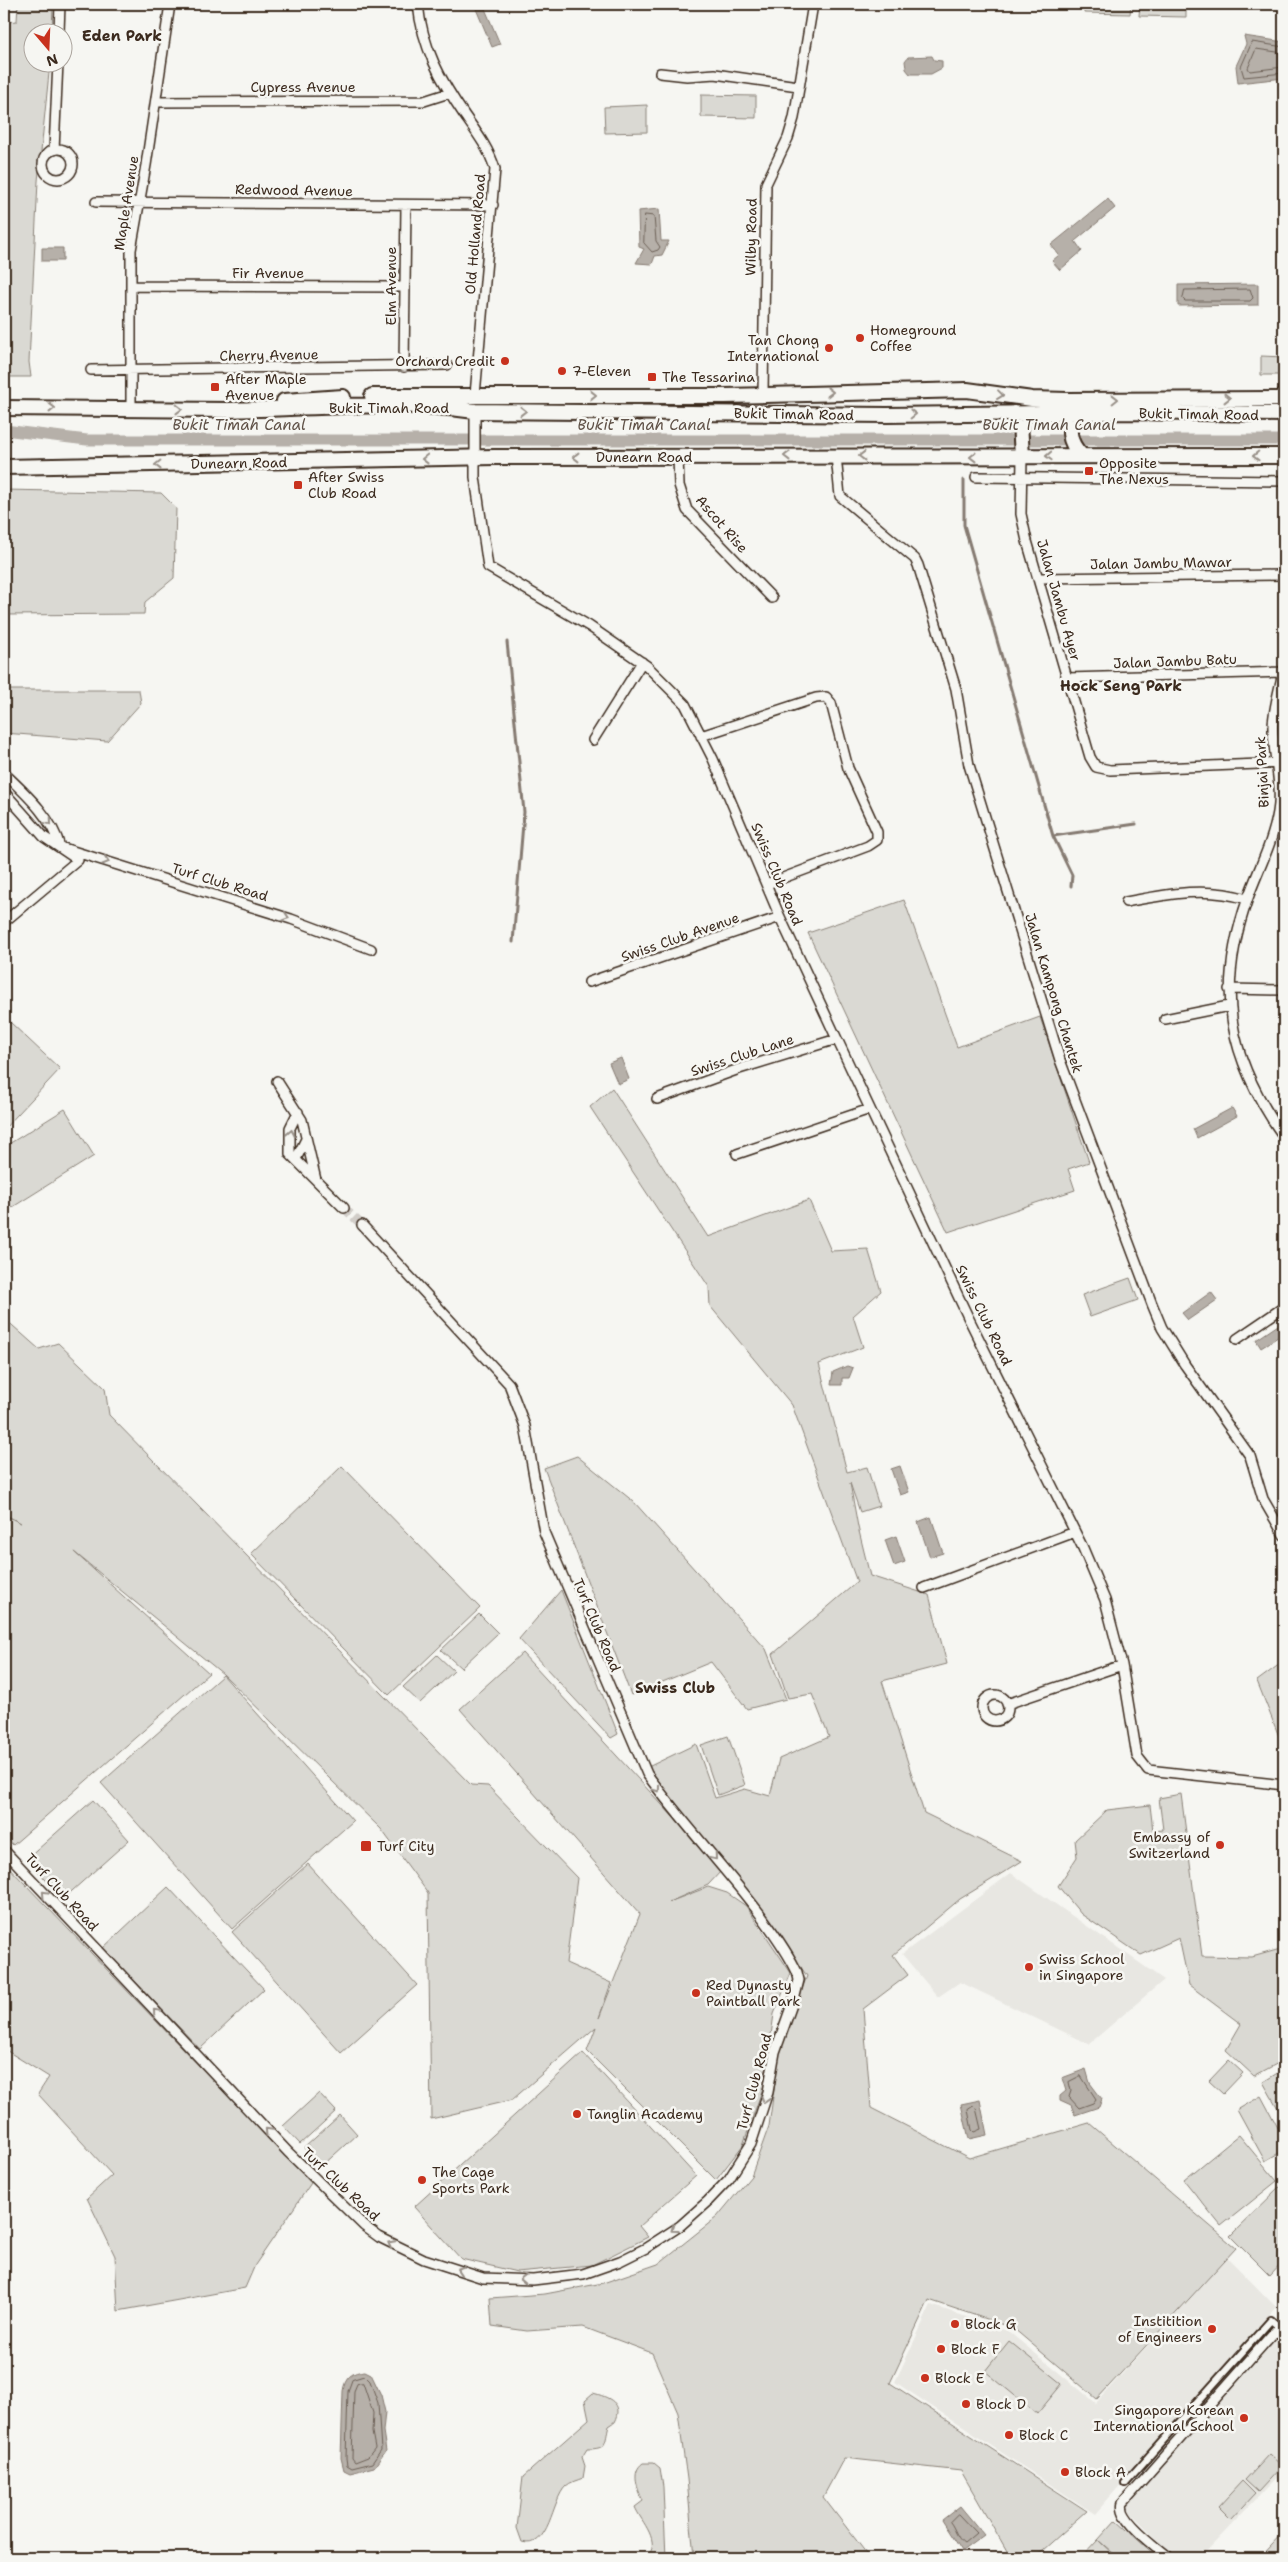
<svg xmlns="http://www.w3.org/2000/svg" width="1288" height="2562" font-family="'Shantell Sans',sans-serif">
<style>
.built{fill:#e8e7e2}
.green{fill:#dad9d3;stroke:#8a8278}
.water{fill:#b6b0a9;stroke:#857a71}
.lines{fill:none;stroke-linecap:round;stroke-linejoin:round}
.shore{stroke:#6c6056;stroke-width:1}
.stream{stroke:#857a71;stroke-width:3}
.canal{stroke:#b6b0a9;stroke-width:11}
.minor-tunnel{stroke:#d1cdc8;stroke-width:9;stroke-dasharray:9 4.5;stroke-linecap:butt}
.pedestrian-casing{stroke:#3b2a1e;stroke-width:10}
.minor-casing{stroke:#3b2a1e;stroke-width:12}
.trunk-casing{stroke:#3b2a1e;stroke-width:18}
.pedestrian{stroke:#f6f6f2;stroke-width:6}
.minor{stroke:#f6f6f2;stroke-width:9}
.trunk{stroke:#f6f6f2;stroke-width:14}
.oneway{stroke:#989088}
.poi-dot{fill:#c8321e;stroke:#f6f6f2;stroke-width:2}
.labels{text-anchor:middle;stroke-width:5;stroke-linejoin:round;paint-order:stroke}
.street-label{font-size:14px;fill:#3b2a1e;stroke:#f6f6f2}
.poi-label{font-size:14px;fill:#3b2a1e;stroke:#f6f6f2;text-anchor:start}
.neighbourhood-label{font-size:15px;font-weight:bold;fill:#3b2a1e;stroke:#f6f6f2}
.water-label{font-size:15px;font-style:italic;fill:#605248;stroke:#f6f6f2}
</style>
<rect width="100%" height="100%" fill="#f6f6f2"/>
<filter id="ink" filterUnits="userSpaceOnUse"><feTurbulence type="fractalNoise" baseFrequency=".02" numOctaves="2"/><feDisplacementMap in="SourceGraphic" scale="10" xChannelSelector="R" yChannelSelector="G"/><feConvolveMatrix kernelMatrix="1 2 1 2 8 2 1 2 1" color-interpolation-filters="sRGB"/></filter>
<g filter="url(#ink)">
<path class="built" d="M1011,1873L1164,1980L1089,2044L960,1982L938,1997L902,1954Z
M1227,2257L1276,2307L1095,2514L895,2382L931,2305L1008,2331L1096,2403Z
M1284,2327V2470L1200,2558H1176L1124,2506Z"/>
<path class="green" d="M18,4H53L52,32H32V62L50,63L38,181L29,362L31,377H4V156L7,22L17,21Z
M1084,4H1131L1130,14L1084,13Z
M1140,4H1186V17L1139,16Z
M701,95L756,96V118L701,117Z
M647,105V132L605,133L604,107Z
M1261,356L1284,357V375H1261Z
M4,490L161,493L176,508L174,578L145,602L144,614L4,615Z
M4,690H139L141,703L107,741L4,733Z
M904,900L957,1047L1040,1017L1089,1162L1068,1169L1075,1190L948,1232L808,933Z
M10,1022L60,1069L4,1129V1028Z
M612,1088L708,1237L809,1200L831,1251L868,1249L881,1291L853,1316L863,1347L819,1364L847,1472L867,1467L879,1506L860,1512L850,1483L858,1527L870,1576L929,1595L947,1664L882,1681L924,1813L1022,1861L960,1899L893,1955L908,1975L863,2009L871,2108L969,2158L1089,2123L1236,2248L1097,2399L1013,2328L929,2300L890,2383L1087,2511L1034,2558H1011L961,2471L844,2458L823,2497L870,2558H694L687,2479L678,2413L652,2353L583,2327L527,2331L492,2326L490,2298L545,2294L603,2283L658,2264L717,2217L751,2176L769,2126L780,2046L807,1976L760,1908L670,1801L648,1767L696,1744L715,1798L745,1789L770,1796L779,1759L829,1737L812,1694L788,1698L773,1654L857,1582L792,1405L710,1306L709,1287L590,1107Z
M65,1109L94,1156L8,1210L4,1202V1147Z
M1130,1278L1138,1300L1090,1317L1082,1295Z
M4,1318L39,1349L58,1343L105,1388L109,1415L471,1785L488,1786L577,1878L566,1963L611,1983L599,2018L640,1914L460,1709L522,1653L722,1870L708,1885L669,1902L708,1887L727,1893L746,1906L791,1973L774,2014L764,2085L743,2145L716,2180L587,2051L596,2027L512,2100L431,2119L428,1893L381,1829L223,1674L74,1552L209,1673L13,1845L4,1835V1515L21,1523L4,1514Z
M577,1456L634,1502L766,1649L786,1699L747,1709L711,1662L631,1695L544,1468Z
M342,1466L480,1608L389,1695L251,1554Z
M561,1590L618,1734L611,1738L519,1639Z
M479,1614L498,1633L461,1668L441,1650Z
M437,1655L454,1671L420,1703L403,1687Z
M1284,1661V1749L1257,1681Z
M223,1675L353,1821L232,1929L101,1783Z
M728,1736L745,1785L718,1795L701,1745Z
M1181,1794L1202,1956L1252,1957L1284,1948V2060L1254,2076L1226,2050L1241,2024L1189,1985L1179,1938L1141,1955L1081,1914L1058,1886L1077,1857L1075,1840L1107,1810L1150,1805L1153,1831L1163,1830L1159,1798Z
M93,1800L129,1840L63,1899L27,1859Z
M4,1862L311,2183L255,2265L245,2288L118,2311L115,2256L87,2198L112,2175L38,2094L49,2077L4,2049Z
M308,1864L417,1985L341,2053L232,1932Z
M168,1887L264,1989L200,2049L103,1948Z
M583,2053L696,2176L639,2226L648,2237L592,2265L517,2272L461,2259L414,2207Z
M1229,2060L1243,2073L1223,2094L1209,2081Z
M1284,2069V2119L1263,2082Z
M319,2093L336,2111L300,2144L283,2126Z
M1261,2096L1284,2139V2150L1265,2161L1237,2110Z
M340,2115L357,2134L321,2167L304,2148Z
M1239,2135L1277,2181L1221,2226L1184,2180Z
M1284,2183V2261L1270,2276L1230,2236Z
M1009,2341L1062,2384L1037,2414L985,2371Z
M593,2393C608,2397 625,2403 615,2422L609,2426C604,2443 609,2449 587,2449L582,2457L585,2466L583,2478C578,2480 570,2482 566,2486C551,2500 550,2551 522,2542L517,2528L523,2477L589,2419L585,2400Z
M1269,2454L1282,2466L1258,2492L1245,2480Z
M643,2463H654L660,2468L663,2487L666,2558H646C663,2542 641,2522 635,2507L643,2501C638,2490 630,2472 643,2463Z
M1242,2481L1255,2494L1231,2520L1218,2507Z
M1116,2520L1157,2557L1155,2558H1119L1098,2540Z
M1284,2532V2558H1259H1260Z
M1098,2540L1117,2558H1081Z"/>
<path class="water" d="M474,4H483L500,44L492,47Z
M1244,36L1284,42V78L1238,83L1236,66L1246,44Z
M932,56L934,60L942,61V68L931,74H910L906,69L905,61L908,57Z
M1108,199L1115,208L1075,241L1082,251L1060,270L1052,261L1059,255L1051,245Z
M659,209L661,241H669L662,255L655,256L652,264L636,263L644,249L639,247L638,211Z
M42,248H63V261H42Z
M1258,284V305L1178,306V285Z
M621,1058L629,1079L618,1084L609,1063Z
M1232,1108L1237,1116L1197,1138L1193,1129Z
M1211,1292L1217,1300L1188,1320L1182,1313Z
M1284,1321V1333L1261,1348L1256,1340Z
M847,1366L853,1368L849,1378H842V1385H831L833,1372Z
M900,1466L909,1492L900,1495L891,1469Z
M931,1517L943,1553L930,1557L918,1522Z
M896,1536L905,1562L894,1566L885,1540Z
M1086,2069L1090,2083L1102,2099L1099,2107L1075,2115L1071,2105L1060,2100V2096L1066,2091L1062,2078Z
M980,2100L987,2135L969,2139L961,2104Z
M365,2371L371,2374L381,2395L385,2412L383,2431L386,2451L374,2467L350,2473L344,2470L341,2458L343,2391C345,2377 352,2372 365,2371Z
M960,2506L984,2535L962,2551L942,2520Z"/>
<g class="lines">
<path class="shore" d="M1284,47L1252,42L1241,67L1244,77L1284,73
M1284,53L1256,49L1248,68L1250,71L1284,67
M645,215L654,216L656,241L660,247L658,250L652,252L644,243Z
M1185,290L1250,289L1253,298L1250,301H1185L1183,299Z
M1081,2076L1096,2099L1093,2103L1079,2108L1069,2097L1071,2091L1069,2082Z
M974,2106L976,2108L981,2129L974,2132L972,2130L968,2110Z
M365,2376L370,2381L378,2403L381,2450L372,2463L352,2468L347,2465L346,2458L348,2391L352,2380Z
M363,2383L373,2413L372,2432L375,2448L368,2457L355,2462L352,2458L354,2391L357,2384Z
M958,2514L976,2533L964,2543C957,2539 955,2528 950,2522Z"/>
<path class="stream" d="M964,480V525L1053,836L1072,875L1071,886
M507,642L524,812L513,942
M1053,836L1136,824"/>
<path class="canal" d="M4,430L87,440H1284"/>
<path class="minor-tunnel" d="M344,1208L362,1225"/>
<g class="pedestrian-casing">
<path id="pedestrian" d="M1125,2483L1271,2320L1279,2327"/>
</g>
<g class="minor-casing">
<path id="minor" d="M418,4C422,47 441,81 465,116C477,133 489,149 495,169L475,395
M59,32L60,4
M660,73L687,76L715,74L798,86
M156,102L424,101L449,93
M43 164a15 15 0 1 1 30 0a15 15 0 1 1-30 0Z
M54,150L58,62
M96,202L493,205
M132,286L404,287
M404,367L406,205
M91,370L447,365
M763,394L766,184L788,138L794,118L813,4
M131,408V250L146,165L170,4
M475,411V477L488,567L589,626L647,666L685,704L713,759L780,917L837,1039L968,1317L1083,1548L1105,1600L1122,1665L1137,1756L1148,1770L1284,1785
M836,456L840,496L915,559L918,565L956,689L969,765L1060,1060L1152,1304L1162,1328L1185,1365L1250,1456L1263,1499L1284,1535
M678,457L679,485L687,510L772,598
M1022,457L1021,514L1027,541L1090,757L1096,767L1110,770L1284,763
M976,477L1284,481
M1039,578L1284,575
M1284,669C1280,686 1274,707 1273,725C1272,752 1283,785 1278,812C1273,842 1258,870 1248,898C1215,991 1228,1058 1284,1137
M1067,678L1283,672
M701,736L816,698L826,697L831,703L848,768L877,832V840L868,846L767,884
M593,740L642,662
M4,773C26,794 52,817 60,847
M4,792L44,837L78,860L4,922
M60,847L291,919L371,949
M1126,902C1168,894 1206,886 1247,899
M589,982L780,917
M1229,989L1284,990
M1165,1019L1229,1006
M277,1081L302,1120L316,1180
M657,1099L739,1069L837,1039
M298,1112L290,1128V1154L344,1208
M737,1154L870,1109
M296,1159L306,1139
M1237,1339L1284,1307
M924,1588L1075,1532
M982 1708a13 13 0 1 1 26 0a13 13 0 1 1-26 0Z
M1007,1704L1122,1665
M4,1850L288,2152L364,2226L379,2237L424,2259L483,2278L533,2280L583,2274L620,2261L646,2248L680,2226L708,2201L729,2179L751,2144L768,2092L775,2052L795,1996L799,1980L797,1972C788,1952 773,1932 760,1914C724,1866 682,1823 647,1774L544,1532L525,1426L509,1384L362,1225
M1170,2558C1158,2548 1117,2519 1123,2503L1284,2321"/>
</g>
<g class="trunk-casing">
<path id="trunk" d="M372,396H725L967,390L1032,399L1067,400L1284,399
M284,401L343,397
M4,408C78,408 153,410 228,410C310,409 393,399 475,411L887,415L1124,412L1284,414
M1014,413L1020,422L1022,457
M1078,413C1065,426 1069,443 1081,455
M4,467L494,457L1284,456"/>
</g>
<use href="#pedestrian" class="pedestrian"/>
<use href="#minor" class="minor"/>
<use href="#trunk" class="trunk"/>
</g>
<defs><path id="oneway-chevron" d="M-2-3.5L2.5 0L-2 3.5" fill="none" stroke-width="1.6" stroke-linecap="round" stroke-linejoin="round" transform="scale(1.25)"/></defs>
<g class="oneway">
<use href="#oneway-chevron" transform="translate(830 392)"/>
<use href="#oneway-chevron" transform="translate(593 395)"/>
<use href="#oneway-chevron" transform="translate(1000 395) rotate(7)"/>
<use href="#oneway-chevron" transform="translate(1227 398)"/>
<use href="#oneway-chevron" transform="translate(1115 399) rotate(-1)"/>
<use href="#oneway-chevron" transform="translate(52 408)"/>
<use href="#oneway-chevron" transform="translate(179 409) rotate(1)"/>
<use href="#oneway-chevron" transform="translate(523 411)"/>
<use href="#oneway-chevron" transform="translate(913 414) rotate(-1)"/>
<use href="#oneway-chevron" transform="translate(787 456) rotate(180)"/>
<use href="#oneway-chevron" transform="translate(862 456) rotate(-180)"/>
<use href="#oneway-chevron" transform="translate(1049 456) rotate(178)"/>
<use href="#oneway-chevron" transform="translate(1256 456) rotate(178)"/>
<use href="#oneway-chevron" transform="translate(576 457) rotate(180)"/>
<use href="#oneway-chevron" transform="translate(973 457) rotate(-180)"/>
<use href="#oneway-chevron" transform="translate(425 459) rotate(179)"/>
<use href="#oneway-chevron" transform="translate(158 465) rotate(179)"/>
<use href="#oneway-chevron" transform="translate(49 822) rotate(50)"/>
<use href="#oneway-chevron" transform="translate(106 861) rotate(17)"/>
<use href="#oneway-chevron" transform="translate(286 917) rotate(18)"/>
<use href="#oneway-chevron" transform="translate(291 1133) rotate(-79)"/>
<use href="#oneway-chevron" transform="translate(657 1789) rotate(54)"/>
<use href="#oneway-chevron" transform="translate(714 1857) rotate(50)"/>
<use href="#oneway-chevron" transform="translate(45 1894) rotate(-133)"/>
<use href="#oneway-chevron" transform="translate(156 2012) rotate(-133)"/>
<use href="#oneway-chevron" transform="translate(765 2100) rotate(107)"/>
<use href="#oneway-chevron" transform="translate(268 2131) rotate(-133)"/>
<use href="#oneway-chevron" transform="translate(674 2229) rotate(144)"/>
<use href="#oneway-chevron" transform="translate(391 2244) rotate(-152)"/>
<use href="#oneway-chevron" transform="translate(460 2270) rotate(-162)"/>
<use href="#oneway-chevron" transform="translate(523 2279) rotate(-178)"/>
</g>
</g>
<g class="poi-dot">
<circle cx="860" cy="338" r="5"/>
<circle cx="829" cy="348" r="5"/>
<circle cx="505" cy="361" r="5"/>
<circle cx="562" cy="371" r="5"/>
<rect x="647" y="372" width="10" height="10" rx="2.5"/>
<rect x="210" y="382" width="10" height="10" rx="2.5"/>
<rect x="1084" y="466" width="10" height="10" rx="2.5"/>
<rect x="293" y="480" width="10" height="10" rx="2.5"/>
<circle cx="1220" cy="1845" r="5"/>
<rect x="360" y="1840" width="12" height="12" rx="2.5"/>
<circle cx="1029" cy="1967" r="5"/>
<circle cx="696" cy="1993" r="5"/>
<circle cx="577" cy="2114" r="5"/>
<circle cx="422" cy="2180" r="5"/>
<circle cx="955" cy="2324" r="5"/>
<circle cx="1212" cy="2329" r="5"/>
<circle cx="941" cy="2349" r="5"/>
<circle cx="925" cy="2378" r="5"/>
<circle cx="966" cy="2404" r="5"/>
<circle cx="1244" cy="2418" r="5"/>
<circle cx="1009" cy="2435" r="5"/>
<circle cx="1065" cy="2472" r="5"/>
</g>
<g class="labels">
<g class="street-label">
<text x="303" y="92">Cypress Avenue</text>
<text transform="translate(294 190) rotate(1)" y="5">Redwood Avenue</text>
<text transform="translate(126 203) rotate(-81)" y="5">Maple Avenue</text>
<text transform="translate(475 234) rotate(-85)" y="5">Old Holland Road</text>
<text transform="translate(751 237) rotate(-89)" y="5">Wilby Road</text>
<text x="268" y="278">Fir Avenue</text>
<text transform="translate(391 286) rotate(-90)" y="5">Elm Avenue</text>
<text transform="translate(269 355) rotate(-1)" y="5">Cherry Avenue</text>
<text x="389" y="413">Bukit Timah Road</text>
<text transform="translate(794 414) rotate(1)" y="5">Bukit Timah Road</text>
<text transform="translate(1199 414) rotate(1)" y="5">Bukit Timah Road</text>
<text x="644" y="462">Dunearn Road</text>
<text transform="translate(239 463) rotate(-1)" y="5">Dunearn Road</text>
<text transform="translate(722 524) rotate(49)" y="5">Ascot Rise</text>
<text transform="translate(1161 563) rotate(-1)" y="5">Jalan Jambu Mawar</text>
<text transform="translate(1059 600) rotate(74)" y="5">Jalan Jambu Ayer</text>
<text transform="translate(1175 661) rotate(-2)" y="5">Jalan Jambu Batu</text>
<text transform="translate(1262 772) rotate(-93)" y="5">Binjai Park</text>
<text transform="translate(777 874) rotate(67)" y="5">Swiss Club Road</text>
<text transform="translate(220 882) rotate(17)" y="5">Turf Club Road</text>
<text transform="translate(680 937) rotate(-19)" y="5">Swiss Club Avenue</text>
<text transform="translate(1054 993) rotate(73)" y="5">Jalan Kampong Chantek</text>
<text transform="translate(742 1055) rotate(-18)" y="5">Swiss Club Lane</text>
<text transform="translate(984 1315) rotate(64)" y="5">Swiss Club Road</text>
<text transform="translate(597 1625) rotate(67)" y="5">Turf Club Road</text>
<text transform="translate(62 1892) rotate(47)" y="5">Turf Club Road</text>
<text transform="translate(754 2082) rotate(-75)" y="5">Turf Club Road</text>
<text transform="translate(341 2184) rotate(43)" y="5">Turf Club Road</text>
</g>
<g class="poi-label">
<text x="870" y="335">Homeground<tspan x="870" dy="16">Coffee</tspan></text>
<text x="819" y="345" text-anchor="end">Tan Chong<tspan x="819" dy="16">International</tspan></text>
<text x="495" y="366" text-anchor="end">Orchard Credit</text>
<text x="572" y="376">7-Eleven</text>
<text x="662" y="382">The Tessarina</text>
<text x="225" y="384">After Maple<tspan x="225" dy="16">Avenue</tspan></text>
<text x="1099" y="468">Opposite<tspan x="1099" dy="16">The Nexus</tspan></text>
<text x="308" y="482">After Swiss<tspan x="308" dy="16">Club Road</tspan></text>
<text x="1210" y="1842" text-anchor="end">Embassy of<tspan x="1210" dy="16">Switzerland</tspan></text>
<text x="377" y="1851">Turf City</text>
<text x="1039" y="1964">Swiss School<tspan x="1039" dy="16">in Singapore</tspan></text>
<text x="706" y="1990">Red Dynasty<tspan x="706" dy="16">Paintball Park</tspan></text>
<text x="587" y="2119">Tanglin Academy</text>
<text x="432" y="2177">The Cage<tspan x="432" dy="16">Sports Park</tspan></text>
<text x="1202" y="2326" text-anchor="end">Institition<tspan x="1202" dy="16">of Engineers</tspan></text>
<text x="965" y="2329">Block G</text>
<text x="951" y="2354">Block F</text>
<text x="935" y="2383">Block E</text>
<text x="976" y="2409">Block D</text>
<text x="1234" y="2415" text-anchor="end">Singapore Korean<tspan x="1234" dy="16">International School</tspan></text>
<text x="1019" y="2440">Block C</text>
<text x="1075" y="2477">Block A</text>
</g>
<g class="neighbourhood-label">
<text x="122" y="41">Eden Park</text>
<text x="1121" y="691">Hock Seng Park</text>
<text x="675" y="1693">Swiss Club</text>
</g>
<g class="water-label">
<text x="239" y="430">Bukit Timah Canal</text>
<text x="644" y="430">Bukit Timah Canal</text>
<text x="1049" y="430">Bukit Timah Canal</text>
</g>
</g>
<rect width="1288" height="2562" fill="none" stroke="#f6f6f2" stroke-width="20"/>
<rect x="10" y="10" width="1268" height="2542" fill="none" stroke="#3b2a1e" stroke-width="2" filter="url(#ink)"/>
<g transform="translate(48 48) rotate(161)"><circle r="24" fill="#f6f6f2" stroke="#aba49d"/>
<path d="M0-4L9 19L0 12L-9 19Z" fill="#c8321e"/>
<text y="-8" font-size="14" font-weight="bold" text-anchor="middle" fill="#3b2a1e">N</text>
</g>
</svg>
